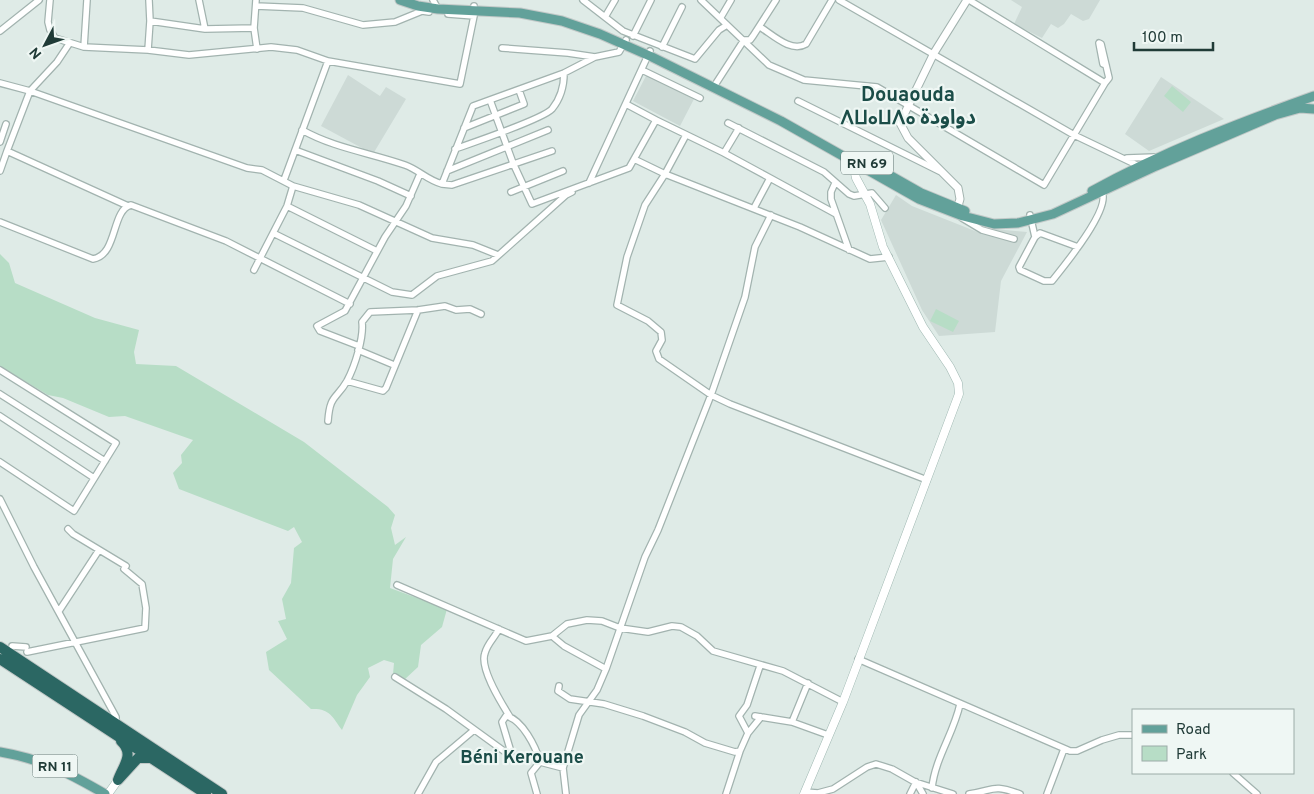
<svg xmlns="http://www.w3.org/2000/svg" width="1314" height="794" font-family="Overpass,'Noto Sans Arabic','Noto Sans Tifinagh',sans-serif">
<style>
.built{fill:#cddad6}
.green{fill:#b7ddc6}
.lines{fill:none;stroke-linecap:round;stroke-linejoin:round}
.minor-casing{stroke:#a2b3af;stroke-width:8}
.tertiary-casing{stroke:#a2b3af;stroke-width:9}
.secondary-casing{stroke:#9eb7b1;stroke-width:9}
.primary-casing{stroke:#c1c8c7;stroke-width:11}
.motorway-casing{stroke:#c1c8c7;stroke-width:12}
.minor{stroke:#fff;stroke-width:5.5}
.tertiary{stroke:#fff;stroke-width:7}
.secondary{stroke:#fff;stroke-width:8}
.primary{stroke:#62a19a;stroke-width:9}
.motorway{stroke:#2b6763;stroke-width:10}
.labels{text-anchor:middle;stroke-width:4.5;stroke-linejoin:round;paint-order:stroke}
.shield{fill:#eff7f4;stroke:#5e7370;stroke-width:1}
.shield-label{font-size:14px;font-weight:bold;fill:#203b37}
.quarter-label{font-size:18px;font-weight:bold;fill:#1b4d48;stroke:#eff7f4}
.district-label{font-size:20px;font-weight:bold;fill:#1b4d48;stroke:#eff7f4}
</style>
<rect width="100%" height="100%" fill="#dfebe7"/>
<path class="built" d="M1011,0H1100L1089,19L1083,21L1071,14L1064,24L1058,28L1051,24L1042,38L1014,24L1022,7Z
M647,74L694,99L680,126L633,101Z
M348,75L380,96L386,87L406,99L373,154L321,126Z
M1161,77L1224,119L1149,151L1125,134Z
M896,195L912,206L980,233L983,228L1027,232L1001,281L995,332L939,336L922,310L881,220Z"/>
<path class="green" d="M1172,86L1191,102L1183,112L1164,96Z
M0,254L9,263L15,283L95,318L139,330L134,352L136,364L176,366L304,442L388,507L395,515L391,528L395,545L406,537L393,559L390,588L447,609L442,627L421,645L418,667L404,680L393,674L394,663L384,660L368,668L370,677L357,695L342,730C332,716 329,708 311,709L269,670L266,652L287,639L278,621L286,619L282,599L291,583L294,548L302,542L294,527L288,531L179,489L173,473L182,463L181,455L193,440L125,416L109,417L63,398L48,395L0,366Z
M936,309L959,321L953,332L930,321Z"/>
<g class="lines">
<g class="minor-casing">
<path id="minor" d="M50,0L48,22L50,30L55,38L84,47L148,50L189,55L271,47L297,50L328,61
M199,0L205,29
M256,0L254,28L257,49
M433,0L438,9
M583,0L623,31L695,59L719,30L727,25
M701,0L769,65L804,80L877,87L1044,185L1105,83L969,0
M839,0L1074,135L1141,167
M256,6L303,8L363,25L395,22L422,11L429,12
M448,14L474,16
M605,17L615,0
M721,17L731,0
M150,21L205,29L254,28
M760,27C773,35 791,53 806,44L832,0
M0,31L39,0
M633,36L651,0
M84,47L87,0
M662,47L682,7
M502,48L568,53L595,57
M148,50L150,21L149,0
M642,70L700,98
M0,83L30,91L57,62L69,44
M1105,83L1109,78L1101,44L1099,43L1103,64L1106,65
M713,88L744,40H750L753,36L776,0
M490,100L513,163L532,204L629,168L656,120L724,153L739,128
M798,101L939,171
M626,104L656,120
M728,123L824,172L849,194L854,196L872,193L885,208
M464,128L524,104L519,90
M302,130C334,148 371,153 405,165C419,170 427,180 442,184L473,106L564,73L595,57L619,52L626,40
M686,135L665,174L800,227L870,259L889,257
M0,142L6,124
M455,149C472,143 543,119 552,109C561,98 564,87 564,73
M295,150L378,181L411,196
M724,153L770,178
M1127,158L1155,157
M634,159L665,174L645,205L627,257L617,305L648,321L661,332L662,340L656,351L659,359L711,395L730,404L927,480
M0,171L7,151
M447,171L548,130
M284,180L328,61L460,84L474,16V6
M589,183L650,51
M835,183L831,192V199L849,250
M442,184L452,185L552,151
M511,192L563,171
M128,206L7,151L30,91L247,168L262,170L293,186L359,205L432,238L473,245L498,255
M287,206L377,251
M754,208L770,178L836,214
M1030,215L1035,237
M962,218L982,230L1014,239
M0,222L93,259C118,255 111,210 131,205L226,241L350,304
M273,233L392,292L412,295L437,276L492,261L566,195L572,192
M1078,247L1040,233L1035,237L1019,267L1020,270L1044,281H1052C1064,266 1111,209 1102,192
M254,270L287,206L293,186
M359,346L320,331L317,326L345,311L385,237L406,206L420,174
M358,350L394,365
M0,370L116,443L74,511L0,462
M347,381L383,391L386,388L418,310
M0,394L105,461
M0,416L94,478
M328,421C330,394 336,400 347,381C355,366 364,337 362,322L370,312L418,310L445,306L456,310L470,309L481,314
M0,499L34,567L116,717V723
M397,585L526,641L552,636L567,624L587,620L602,621L620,628L648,632L672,626L681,627L697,636L713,651L783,671L843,702
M59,611L99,550
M499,629C495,637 487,644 485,653C479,668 502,704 510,717
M552,636L564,646L606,669
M12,646L26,647
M27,652L145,628L146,608L142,584L124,569L126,566L73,534L68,529
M858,659L1070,751H1077L1102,740L1119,735H1133
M395,677L446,709L508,754L511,752L502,722L506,716C522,719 536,747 540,762L531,773L537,794
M559,686L558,691L570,699L604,704L643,716L685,732L705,743L735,752L740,751L748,733L739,716L747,705L760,666
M755,716L792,722L828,735
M792,722L808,683
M748,733L761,717
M540,762L563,768
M1233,773L1257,794
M916,782L923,794
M932,788C935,758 954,733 960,704
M805,792L818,793L833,789L867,767L876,764L892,769L915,782L953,794
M418,794L436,762L474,730
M566,794L563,768L579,715L597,690L606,669L645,557L658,530L711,395L745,297L755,247L771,215
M726,794L740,751
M910,794L916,782
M969,794C996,790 991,784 1020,794
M1047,794L1064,749"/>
</g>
<g class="tertiary-casing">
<path id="tertiary" d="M956,213L960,199L958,188L908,138L900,123L934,53L967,0"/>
</g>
<g class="secondary-casing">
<path id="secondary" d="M108,794L118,780
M804,794L843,702L959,394L958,383L950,367L923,327L883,247L870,204L856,178L852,160L854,156"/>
</g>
<g class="primary-casing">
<path id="primary" d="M400,0L418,6L438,9L520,13L562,21L600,34L652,57L781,121L919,199L963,216L994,224L1018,223L1053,214L1156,166L1275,115L1300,108L1314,109
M884,172L921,193L965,211
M1092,191C1163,152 1238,123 1314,96
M0,752C42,759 69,773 105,794"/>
</g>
<g class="motorway-casing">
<path id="motorway" d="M0,647L222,794
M0,659L206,794
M121,741C135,754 123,766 118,780L138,758H149"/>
</g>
<use href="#minor" class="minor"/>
<use href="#tertiary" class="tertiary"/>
<use href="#secondary" class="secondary"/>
<use href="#primary" class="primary"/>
<use href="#motorway" class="motorway"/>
</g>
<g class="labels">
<g class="shield">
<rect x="841" y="151.5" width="52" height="23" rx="4"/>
<rect x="32.5" y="754.5" width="45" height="23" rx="4"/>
</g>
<g class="shield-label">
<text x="867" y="168">RN 69</text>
<text x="55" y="771">RN 11</text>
</g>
<g class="quarter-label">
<text x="522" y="763">Béni Kerouane</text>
</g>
<g class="district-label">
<text x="908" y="101">Douaouda<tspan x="908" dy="23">ⴷⵡⴰⵡⴷⴰ دواودة</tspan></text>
</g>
</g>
<rect x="1132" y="709" width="162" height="65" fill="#eff7f4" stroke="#9caca8"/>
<rect x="1142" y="725" width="25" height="8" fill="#62a19a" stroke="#9caca8"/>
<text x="1176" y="734" font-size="15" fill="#203b37">Road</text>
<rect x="1142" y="746" width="25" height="15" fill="#b7ddc6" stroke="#9caca8"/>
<text x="1176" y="759" font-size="15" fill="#203b37">Park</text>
<g transform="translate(45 45) rotate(229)" stroke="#eff7f4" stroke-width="4" paint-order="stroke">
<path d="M0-4L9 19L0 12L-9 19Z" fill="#203b37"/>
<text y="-8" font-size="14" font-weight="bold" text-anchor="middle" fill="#203b37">N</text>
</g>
<path d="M1134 42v8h79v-8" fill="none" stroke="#203b37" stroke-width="2.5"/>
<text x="1142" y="42" font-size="15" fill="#203b37" stroke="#eff7f4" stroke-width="4" paint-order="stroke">100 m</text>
</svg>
